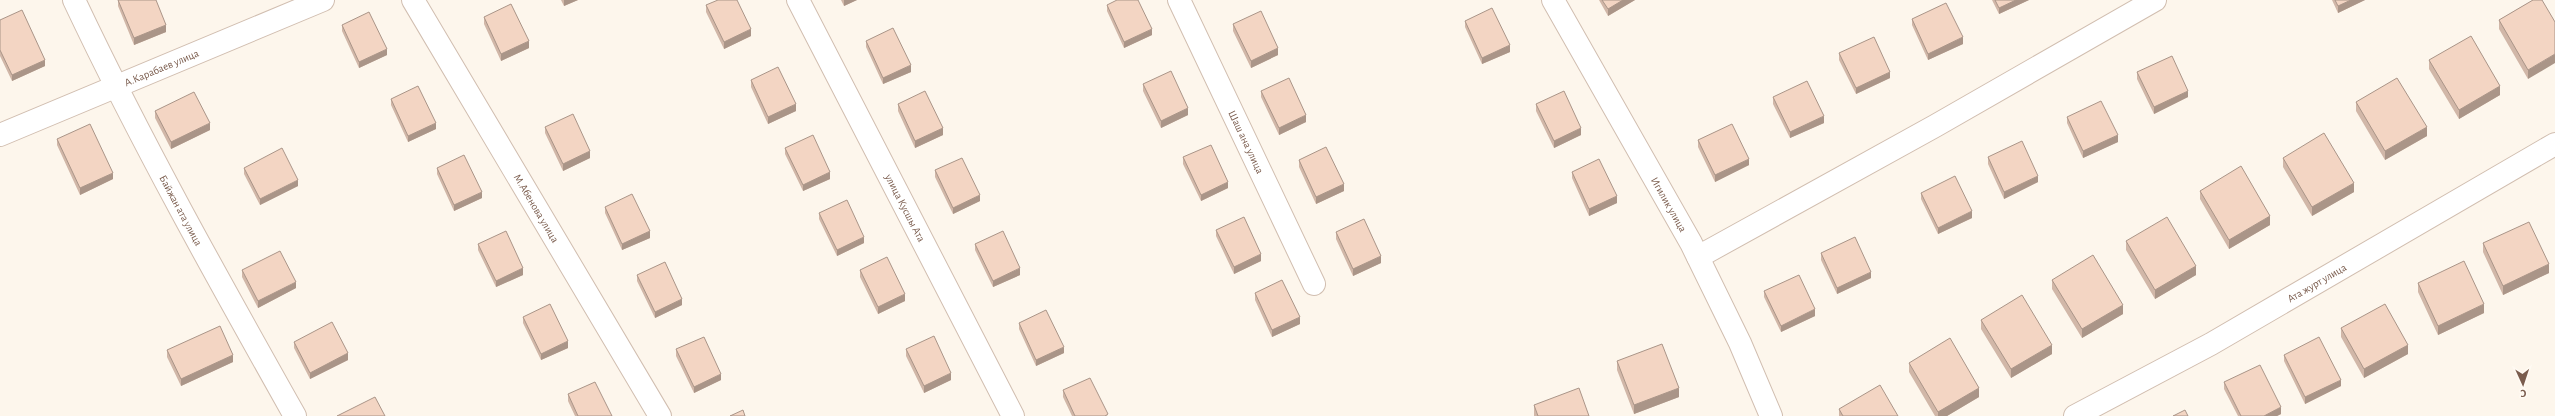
<svg xmlns="http://www.w3.org/2000/svg" width="2555" height="416" font-family="'Alegreya Sans',sans-serif">
<style>
.lines{fill:none;stroke-linecap:round;stroke-linejoin:round}
.minor-casing{stroke:#d1beb0;stroke-width:24}
.minor{stroke:#fff;stroke-width:22}
.wall{fill:#d1b7a8}
.shaded-wall{fill:#aa9588}
.building{fill:#f3d5c3;stroke:#aa9588}
.labels{text-anchor:middle;stroke-width:4;stroke-linejoin:round;paint-order:stroke}
.street-label{font-size:11px;fill:#7a5c4d;stroke:#fffaf3}
</style>
<rect width="100%" height="100%" fill="#fdf6ec"/>
<g class="lines">
<g class="minor-casing">
<g id="minor">
<path id="s1" d="M74,0C141,142 218,279 295,416"/>
<path id="s2" d="M413,0L660,416"/>
<path id="s3" d="M798,0L1013,416"/>
<path id="s4" d="M1179,0L1314,284"/>
<path id="s5" d="M1553,0L1691,243L1740,343L1771,416"/>
<path id="s6" d="M0,135L323,0"/>
<path d="M1698,257L1935,126L2155,0"/>
<path id="s7" d="M2075,416L2211,344L2555,144"/>
</g>
</g>
<use href="#minor" class="minor"/>
</g>
<path class="wall" d="M118,0L166,32L134,45L118,6Z
M561,0H578L564,6Z
M841,0H857L844,6Z
M1599,0H1635L1608,16Z
M1992,0H2029L1999,14Z
M2332,0H2365L2338,13Z
M2533,0L2528,79L2499,29V20Z
M706,5L751,36L724,49L706,12Z
M1107,5L1152,35L1124,48L1107,11Z
M484,17L529,48L501,61L484,24Z
M1912,19L1963,44L1928,60L1912,25Z
M0,20L45,66L12,81L0,56Z
M1465,21L1510,52L1482,64L1465,27Z
M1233,24L1278,55L1251,68L1233,31Z
M342,25L387,55L359,68L342,31Z
M866,41L911,72L883,84L866,47Z
M1839,53L1890,78L1856,94L1839,60Z
M2429,60L2500,95L2459,119L2429,69Z
M2137,72L2188,97L2154,114L2137,79Z
M751,80L796,111L768,124L751,87Z
M1143,84L1188,115L1161,128L1143,91Z
M1261,91L1306,122L1279,135L1261,97Z
M1773,97L1824,123L1790,138L1773,104Z
M391,99L436,129L408,142L391,105Z
M2356,102L2427,136L2385,160L2356,111Z
M898,104L943,135L915,148L898,111Z
M1536,104L1581,135L1554,148L1536,111Z
M155,111L210,130L171,149L155,118Z
M2067,117L2118,142L2083,158L2067,123Z
M545,127L590,158L563,171L545,133Z
M57,139L113,179L80,195L57,145Z
M1698,140L1749,165L1715,182L1698,147Z
M785,148L830,179L803,191L785,154Z
M1183,157L1228,188L1201,201L1183,164Z
M1988,157L2038,182L2004,199L1988,164Z
M2283,158L2354,192L2312,216L2283,167Z
M1299,160L1344,191L1316,204L1299,167Z
M244,168L298,186L260,205L244,174Z
M437,168L482,198L454,211L437,174Z
M935,170L980,201L953,214L935,177Z
M1572,172L1617,203L1589,216L1572,178Z
M2200,191L2270,225L2229,249L2200,199Z
M1921,193L1972,218L1938,234L1921,199Z
M605,207L650,238L622,250L605,213Z
M819,213L864,243L837,256L819,219Z
M1216,230L1261,261L1234,274L1216,236Z
M1336,232L1381,263L1353,276L1336,239Z
M2126,241L2196,275L2155,299L2126,250Z
M2483,243L2549,273L2503,295L2483,252Z
M478,244L523,275L496,287L478,250Z
M975,244L1020,275L993,287L975,250Z
M1821,253L1871,278L1837,294L1821,260Z
M242,270L296,288L258,308L242,277Z
M860,270L905,301L878,314L860,277Z
M637,275L682,305L655,318L637,281Z
M2052,280L2123,314L2082,338L2052,289Z
M2418,283L2484,313L2438,335L2418,292Z
M1764,291L1815,316L1781,332L1764,297Z
M1255,293L1300,324L1272,337L1255,300Z
M523,317L568,348L541,360L523,323Z
M1981,320L2052,354L2011,378L1981,329Z
M1019,323L1064,353L1036,366L1019,329Z
M2341,328L2408,354L2364,378L2341,337Z
M294,342L348,360L310,379L294,348Z
M676,349L721,380L694,393L676,356Z
M906,349L951,380L924,393L906,356Z
M167,350L233,362L181,386L167,357Z
M2284,355L2341,386L2305,404L2284,361Z
M1617,361L1679,397L1634,414L1617,370Z
M1909,363L1979,397L1947,416H1935L1909,372Z
M2224,382L2281,414L2277,416H2238L2224,389Z
M1063,390L1108,416H1072L1063,397Z
M568,394L612,416H575L568,401Z
M1534,405L1589,416H1534Z
M1839,409L1898,416H1839Z"/>
<path class="shaded-wall" d="M564,0H578L564,6Z
M844,0H857L844,6Z
M1623,0H1635L1608,16V9Z
M2016,0H2029L1999,14V8Z
M2351,0H2365L2338,13V6Z
M166,25V32L134,45V38Z
M751,29V36L724,49V42Z
M1152,29V35L1124,48V42Z
M1963,37V44L1928,60V54Z
M529,41V48L501,61V54Z
M1510,45V52L1482,64V58Z
M1278,48V55L1251,68V61Z
M387,49V55L359,68V62Z
M2555,54V63L2528,79V70Z
M45,60V66L12,81V75Z
M911,65V72L883,84V78Z
M1890,72V78L1856,94V88Z
M2500,86V95L2459,119V110Z
M2188,91V97L2154,114V107Z
M796,104V111L768,124V117Z
M1188,108V115L1161,128V121Z
M1306,115V122L1279,135V128Z
M1824,116V123L1790,138V132Z
M210,123V130L171,149V142Z
M436,123V129L408,142V136Z
M2427,127V136L2385,160V151Z
M943,128V135L915,148V141Z
M1581,128V135L1554,148V141Z
M2118,135V142L2083,158V151Z
M590,151V158L563,171V164Z
M1749,159V165L1715,182V175Z
M830,172V179L803,191V185Z
M113,173V179L80,195V188Z
M2038,176V182L2004,199V192Z
M298,180V186L260,205V199Z
M1228,182V188L1201,201V195Z
M2354,183V192L2312,216V207Z
M1344,184V191L1316,204V197Z
M482,192V198L454,211V205Z
M980,195V201L953,214V208Z
M1617,196V203L1589,216V209Z
M1972,211V218L1938,234V228Z
M2270,216V225L2229,249V240Z
M650,231V238L622,250V244Z
M864,237V243L837,256V250Z
M1261,254V261L1234,274V267Z
M1381,256V263L1353,276V269Z
M2549,264V273L2503,295V286Z
M2196,266V275L2155,299V290Z
M523,268V275L496,287V281Z
M1020,268V275L993,287V281Z
M1871,272V278L1837,294V288Z
M296,282V288L258,308V301Z
M905,294V301L878,314V307Z
M682,299V305L655,318V312Z
M2484,304V313L2438,335V326Z
M2123,305V314L2082,338V329Z
M1815,309V316L1781,332V326Z
M1300,317V324L1272,337V330Z
M568,341V348L541,360V354Z
M2052,345V354L2011,378V369Z
M2408,345V354L2364,378V369Z
M1064,347V353L1036,366V360Z
M348,353V360L310,379V373Z
M233,355V362L181,386V379Z
M951,373V380L924,393V386Z
M721,374V380L694,393V387Z
M2341,380V386L2305,404V397Z
M1679,388V397L1634,414V405Z
M1979,388V397L1947,416H1938V412Z
M2281,407V414L2277,416H2264Z"/>
<path class="building" d="M118,0H156L166,25L134,38Z
M718,0H737L751,29L724,42L706,5Z
M1117,0H1138L1152,29L1124,42L1107,5Z
M1602,0H1623L1608,9Z
M1995,0H2016L1999,8Z
M2335,0H2351L2338,6Z
M2533,0H2542L2555,22V54L2528,70L2499,20Z
M1946,3L1963,37L1928,54L1912,19Z
M511,4L529,41L501,54L484,17Z
M1492,8L1510,45L1482,58L1465,21Z
M22,10L45,60L12,75L0,50V20Z
M1261,11L1278,48L1251,61L1233,24Z
M369,12L387,49L359,62L342,25Z
M893,28L911,65L883,78L866,41Z
M2471,36L2500,86L2459,110L2429,60Z
M1874,37L1890,72L1856,88L1839,53Z
M2172,56L2188,91L2154,107L2137,72Z
M778,67L796,104L768,117L751,80Z
M1171,71L1188,108L1161,121L1143,84Z
M1289,78L1306,115L1279,128L1261,91Z
M2397,78L2427,127L2385,151L2356,102Z
M1807,81L1824,116L1790,132L1773,97Z
M418,86L436,123L408,136L391,99Z
M925,91L943,128L915,141L898,104Z
M1564,91L1581,128L1554,141L1536,104Z
M194,92L210,123L171,142L155,111Z
M2101,101L2118,135L2083,151L2067,117Z
M573,114L590,151L563,164L545,127Z
M90,124L113,173L80,188L57,139Z
M1732,124L1749,159L1715,175L1698,140Z
M2324,133L2354,183L2312,207L2283,158Z
M813,135L830,172L803,185L785,148Z
M2022,141L2038,176L2004,192L1988,157Z
M1211,145L1228,182L1201,195L1183,157Z
M1326,147L1344,184L1316,197L1299,160Z
M282,148L298,180L260,199L244,168Z
M464,155L482,192L454,205L437,168Z
M962,158L980,195L953,208L935,170Z
M1599,159L1617,196L1589,209L1572,172Z
M2241,166L2270,216L2229,240L2200,191Z
M1955,176L1972,211L1938,228L1921,193Z
M632,194L650,231L622,244L605,207Z
M847,200L864,237L837,250L819,213Z
M1244,217L1261,254L1234,267L1216,230Z
M2167,217L2196,266L2155,290L2126,241Z
M1364,219L1381,256L1353,269L1336,232Z
M2529,222L2549,264L2503,286L2483,243Z
M506,231L523,268L496,281L478,244Z
M1003,231L1020,268L993,281L975,244Z
M1855,237L1871,272L1837,288L1821,253Z
M280,251L296,282L258,301L242,270Z
M2093,255L2123,305L2082,329L2052,280Z
M887,257L905,294L878,307L860,270Z
M2464,261L2484,304L2438,326L2418,283Z
M665,262L682,299L655,312L637,275Z
M1799,275L1815,309L1781,326L1764,291Z
M1282,280L1300,317L1272,330L1255,293Z
M2022,295L2052,345L2011,369L1981,320Z
M550,304L568,341L541,354L523,317Z
M2385,304L2408,345L2364,369L2341,328Z
M1046,310L1064,347L1036,360L1019,323Z
M332,322L348,353L310,373L294,342Z
M220,326L233,355L181,379L167,350Z
M934,336L951,373L924,386L906,349Z
M704,337L721,374L694,387L676,349Z
M2319,337L2341,380L2305,397L2284,355Z
M1950,338L1979,388L1938,412L1909,363Z
M1662,344L1679,388L1634,405L1617,361Z
M2260,365L2281,407L2264,416H2241L2224,382Z
M1090,378L1108,414L1105,416H1075L1063,390Z
M595,382L612,416H578L568,394Z
M1880,385L1898,416H1843L1839,409Z
M1579,388L1589,416H1538L1534,405Z
M375,397L385,416H337Z
M743,410L745,416H730Z
M2185,410L2188,416H2173Z"/>
<g class="labels">
<g class="street-label">
<text dy="4" stroke="none"><textPath href="#s6" startOffset="175">А.Карабаев улица</textPath></text>
<text dy="4" stroke="none"><textPath href="#s4" startOffset="157">Шаш ана улица</textPath></text>
<text dy="4" stroke="none"><textPath href="#s5" startOffset="235">Игилик улица</textPath></text>
<text dy="4" stroke="none"><textPath href="#s2" startOffset="242">М.Абенова улица</textPath></text>
<text dy="4" stroke="none"><textPath href="#s3" startOffset="234">улица Кусшы Ата</textPath></text>
<text dy="4" stroke="none"><textPath href="#s1" startOffset="236">Байжан ата улица</textPath></text>
<text dy="4" stroke="none"><textPath href="#s7" startOffset="276">Ата журт улица</textPath></text>
</g>
</g>
<g transform="translate(2523 384) rotate(177)" stroke="#fffaf3" stroke-width="3" paint-order="stroke">
<path d="M0-3L7 15L0 10L-7 15Z" fill="#7a5c4d"/>
<text y="-6" font-size="11" font-weight="bold" text-anchor="middle" fill="#7a5c4d">С</text>
</g>
</svg>
